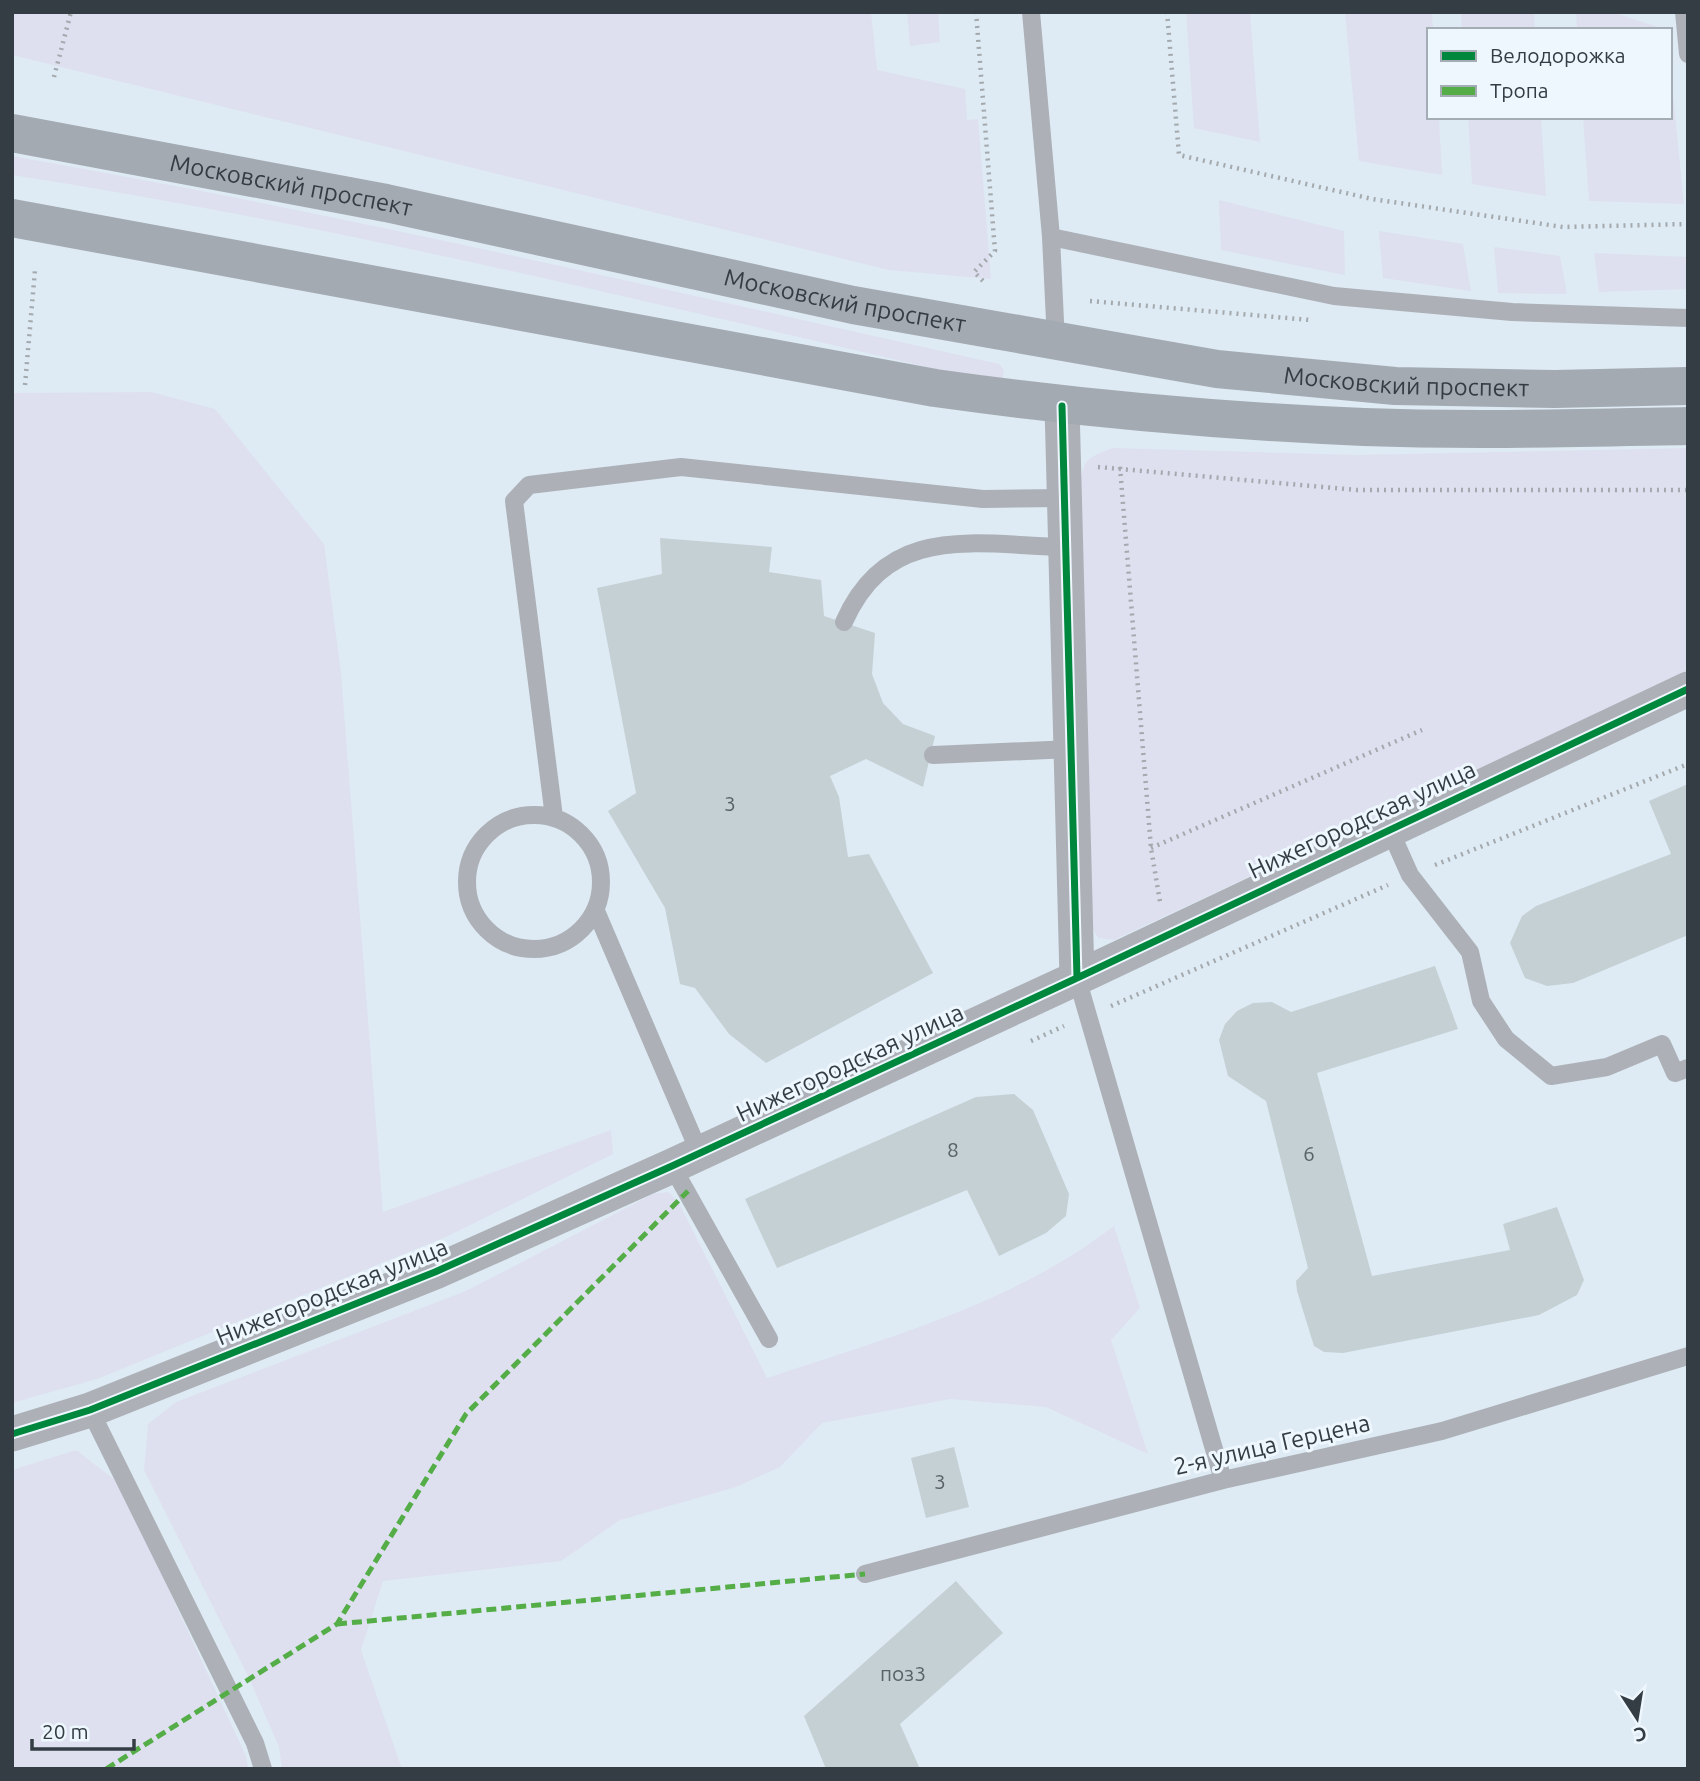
<svg xmlns="http://www.w3.org/2000/svg" width="1700" height="1781" font-family="Ubuntu,sans-serif">
<style>
.green{fill:#dee0f0}
.building{fill:#c4d0d4}
.lines{fill:none;stroke-linecap:round;stroke-linejoin:round}
.path{stroke:#a3a9ad;stroke-width:4.5;stroke-dasharray:2 5;stroke-linecap:butt}
.service{stroke:#adb1b7;stroke-width:18}
.minor{stroke:#adb1b7;stroke-width:35}
.primary{stroke:#a4aab2;stroke-width:38}
.quiet{stroke:#54ad47;stroke-width:5;stroke-dasharray:10 5;stroke-linecap:butt}
.cycleway-casing{stroke:#eef7fd;stroke-width:11}
.cycleway{stroke:#00873e;stroke-width:7}
.labels{text-anchor:middle;stroke-width:6;stroke-linejoin:round;paint-order:stroke}
.number-label{font-size:21px;fill:#586267}
.street-label{font-size:24px;fill:#343d43;stroke:#eef7fd}
</style>
<rect width="100%" height="100%" fill="#deebf4"/>
<path class="green" d="M12,12H871L877,70L965,89L967,120L978,119L991,279L889,270L12,55Z
M907,12H938L940,42L910,46Z
M1186,12H1250L1260,142L1194,128Z
M1345,12H1432L1433,30H1429V117H1439L1442,175L1359,161Z
M1461,12H1534L1535,30H1462Z
M1576,12H1612L1667,30H1577Z
M1670,64L1684,204L1589,201L1583,117H1670Z
M1468,117H1541L1546,196L1472,184Z
M12,156C344,214 671,291 999,364L1004,370L1003,377L994,380L957,374C643,301 331,224 12,175Z
M1219,200L1344,231L1345,275L1221,250Z
M1379,231L1463,244L1471,291L1383,278Z
M1494,247L1560,256L1567,294L1498,293Z
M1594,253L1688,257V289L1599,292Z
M151,392L215,409L324,544L341,673L383,1212L611,1130L613,1154L448,1236L97,1379L12,1403V393Z
M1113,448L1356,455L1688,448V671L1114,940L1098,938L1089,922L1079,491C1083,460 1085,458 1113,448Z
M668,1192L678,1201L767,1378C887,1338 1013,1304 1114,1226L1140,1308L1111,1340L1148,1454L1046,1407L950,1399L822,1423L780,1467L736,1487L620,1520L561,1561L383,1581L361,1650L402,1769H282L279,1747L249,1678L144,1470L148,1424L176,1402L466,1291L653,1194Z
M76,1450L119,1483L246,1756L248,1769H12V1470Z"/>
<path class="building" d="M660,538L772,547L769,572L821,580L824,616L875,633L872,674L883,703L903,724L935,736L923,787L866,759L830,776L839,797L848,857L869,854L933,973L766,1063L729,1034L695,988L680,984L665,908L608,811L636,793L597,588L662,574Z
M1688,784V935L1573,983L1547,986L1525,978L1510,943L1522,916L1536,906L1671,854L1649,801Z
M1435,966L1458,1029L1317,1073L1372,1276L1510,1250L1503,1224L1557,1207L1584,1280L1577,1295L1539,1315L1343,1353L1324,1352L1314,1346L1297,1291L1296,1281L1308,1268L1266,1101L1228,1076L1219,1040L1225,1024L1237,1011L1253,1003L1272,1002L1291,1012Z
M1014,1094L1033,1110L1069,1194L1066,1216L1046,1233L999,1256L967,1190L777,1268L745,1199L976,1097Z
M954,1447L969,1507L926,1518L911,1458Z
M956,1581L1003,1633L900,1724L920,1769H826L804,1716Z"/>
<g class="lines">
<path class="path" d="M976,12L995,251L974,272L984,282
M1167,12L1179,155L1372,199L1563,227L1688,224
M54,77L71,12
M1090,301L1310,320
M25,385L35,270
M1098,467L1357,490H1688
M1120,467L1151,848L1160,902
M1151,848L1422,730
M1435,865L1688,764
M1111,1006L1388,885
M1031,1041L1064,1026"/>
<path class="service" d="M1031,12L1051,237L1056,342
M1684,12L1688,54
M1051,237L1334,296L1512,312L1688,318
M844,622C888,522 975,545 1065,547
M933,755L1071,749
M467 882a67 67 0 1 1 134 0a67 67 0 1 1-134 0Z
M554,817L514,501L529,485L681,467L983,499L1064,498
M1389,828L1410,875L1470,952L1481,1001L1506,1039L1551,1076L1607,1067L1662,1044L1675,1073L1688,1068
M596,911L700,1154
M1077,978L1223,1480
M672,1166L769,1339
M90,1410L255,1743L263,1769
M865,1574L1223,1480L1442,1431L1688,1356"/>
<path class="minor" d="M1062,406L1077,978
M12,1434L90,1410L435,1272L672,1166L1077,978L1688,689"/>
<g class="primary">
<path id="s1" d="M12,133L386,203L853,305L1217,369L1395,386L1555,389L1688,386"/>
<path d="M12,218L935,388C1078,408 1220,421 1364,427C1471,431 1580,428 1688,426"/>
</g>
<path class="quiet" d="M337,1624L865,1574
M106,1769L337,1624L466,1414L688,1191"/>
<g class="cycleway-casing">
<path id="cycleway" d="M1062,406L1077,978
M12,1434L90,1410L435,1272L672,1166L1077,978L1688,689"/>
</g>
<use href="#cycleway" class="cycleway"/>
</g>
<g class="labels">
<g class="number-label">
<text x="730" y="811">3</text>
<text x="953" y="1157">8</text>
<text x="1309" y="1161">6</text>
<text x="940" y="1489">3</text>
<text x="903" y="1681">поз3</text>
</g>
<g class="street-label">
<text dy="8" stroke="none"><textPath href="#s1" startOffset="284">Московский проспект</textPath></text>
<text dy="8" stroke="none"><textPath href="#s1" startOffset="850">Московский проспект</textPath></text>
<text dy="8" stroke="none"><textPath href="#s1" startOffset="1418">Московский проспект</textPath></text>
<text transform="translate(1362 820) rotate(-25)" y="8">Нижегородская улица</text>
<text transform="translate(850 1063) rotate(-25)" y="8">Нижегородская улица</text>
<text transform="translate(332 1292) rotate(-22)" y="8">Нижегородская улица</text>
<text transform="translate(1272 1445) rotate(-13)" y="8">2-я улица Герцена</text>
</g>
</g>
<rect width="1700" height="1781" fill="none" stroke="#343d43" stroke-width="28"/>
<rect x="1427" y="28" width="245" height="91" fill="#eef7fd" stroke="#a4adb3" stroke-width="2"/>
<rect x="1441" y="51" width="35" height="10" fill="#00873e" stroke="#a4adb3" stroke-width="2"/>
<text x="1490" y="63" font-size="21" fill="#343d43">Велодорожка</text>
<rect x="1441" y="86" width="35" height="10" fill="#54ad47" stroke="#a4adb3" stroke-width="2"/>
<text x="1490" y="98" font-size="21" fill="#343d43">Тропа</text>
<g transform="translate(1637 1718) rotate(168)" stroke="#eef7fd" stroke-width="5" paint-order="stroke">
<path d="M0-5L12 26L0 18L-12 26Z" fill="#343d43"/>
<text y="-10" font-size="19" font-weight="bold" text-anchor="middle" fill="#343d43">С</text>
</g>
<path d="M32 1739v10h102v-10" fill="none" stroke="#343d43" stroke-width="3.5"/>
<text x="42" y="1739" font-size="21" fill="#343d43" stroke="#eef7fd" stroke-width="5" paint-order="stroke">20 m</text>
</svg>
